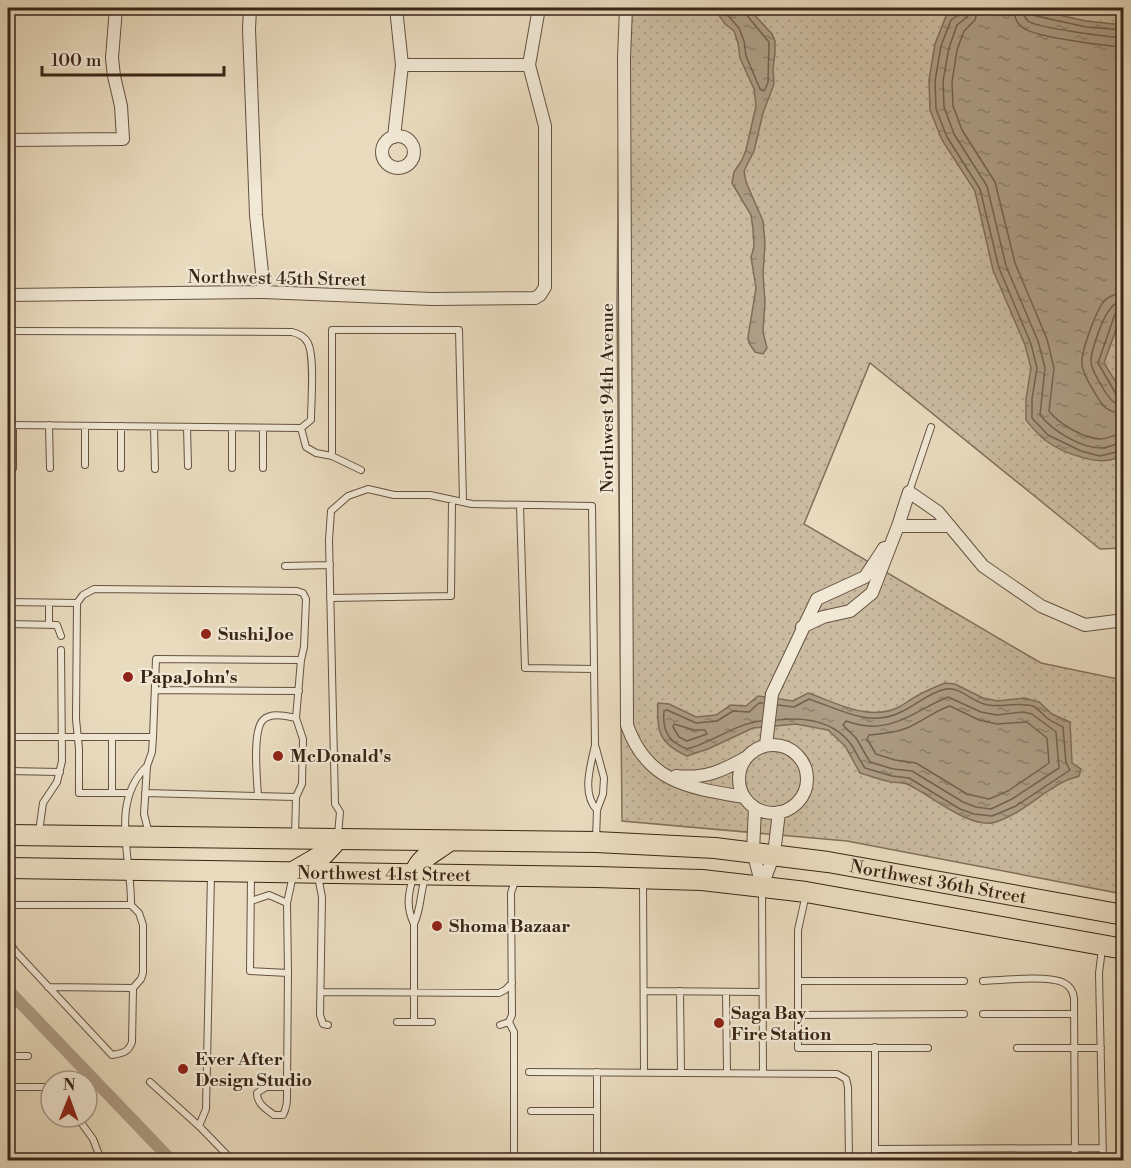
<svg xmlns="http://www.w3.org/2000/svg" width="1131" height="1168" font-family="'Libre Bodoni',serif">
<style>
.grass{fill:url(#grass-dots);stroke:#82705c;stroke-width:1.5}
.water{fill:url(#water-ripples);stroke:#7f6d59;stroke-width:1.5}
.lines{fill:none;stroke-linecap:round;stroke-linejoin:round}
.shore{stroke:#73614e;stroke-width:1.5}
.canal{stroke:#ad9d85;stroke-width:12}
.lane-casing{stroke:#655240;stroke-width:8}
.street-casing{stroke:#655240;stroke-width:14}
.primary-casing{stroke:#392516;stroke-width:22}
.lane{stroke:#f1e8d5;stroke-width:6}
.street{stroke:#f1e8d5;stroke-width:12}
.primary{stroke:#e9dbbe;stroke-width:20}
.poi-dot{fill:#8f2418;stroke:#f1e8d5;stroke-width:2}
.labels{text-anchor:middle;stroke-width:4.5;stroke-linejoin:round;paint-order:stroke}
.street-label{font-size:18px;fill:#392516;stroke:#f1e8d5}
.poi-label{font-size:18px;font-weight:bold;fill:#392516;stroke:#f1e8d5;text-anchor:start}
</style>
<defs>
<pattern id="grass-dots" width="8" height="8" patternUnits="userSpaceOnUse" patternTransform="scale(1.5)"><rect width="8" height="8" fill="#cbbca1"/><path d="M2 2h.1M6 6h.1" fill="none" stroke="#afa18a" stroke-width="1.8" stroke-linecap="round"/></pattern>
<pattern id="water-ripples" width="26" height="14" patternUnits="userSpaceOnUse" patternTransform="scale(1.5)"><rect width="26" height="14" fill="#ad9d85"/><path d="M2 4q2-2 4 0t4 0M15 11q2-2 4 0t4 0" fill="none" stroke="#8e806c"/></pattern>
</defs>
<rect width="100%" height="100%" fill="#e9dbbe"/>
<filter id="stains"><feTurbulence type="fractalNoise" baseFrequency=".00333" numOctaves="4"/><feColorMatrix values="0 0 0 0 .2 0 0 0 0 .09 0 0 0 0 .02 0 0 0 .5 -.17"/></filter>
<radialGradient id="worn" r=".72"><stop offset=".6" stop-color="#630" stop-opacity="0"/><stop offset="1" stop-color="#630" stop-opacity=".3"/></radialGradient>
<path class="grass" d="M620,8H1123V548L1100,549L870,363L804,524L1041,663L1123,680V894L847,841L622,821L617,305Z"/>
<path class="water" d="M714,8H748L772,34L775,41V53L773,69L774,84L763,113L754,151L744,171L746,182L763,221L765,244L763,274L765,302L763,332L767,348L763,354L755,352L749,343L748,337L756,288L751,257L754,247L753,229L751,215L732,183L734,172L742,160L746,150L756,106L754,89L740,58L738,43L734,31L725,24Z
M959,8H1028L1086,21L1123,25V310L1104,363L1119,387L1123,398V453C1107,471 1062,453 1045,440C1038,435 1032,427 1026,420V399L1031,368L1025,345L993,270L975,191L942,140L930,110L929,80L935,44L946,16Z
M945,683L955,684L983,698L998,701L1024,698L1039,702L1052,714L1070,722L1072,763L1081,769L1079,776C1048,784 1027,812 996,822C970,830 931,795 909,785C903,782 897,783 891,782C881,780 870,776 860,773L845,746L828,730L796,724L753,728L708,749L687,756C660,744 656,732 658,703L669,704L696,717L716,715L731,705L746,706L758,696L793,701L808,693C837,703 869,722 899,707C905,704 909,700 915,697C925,691 935,687 945,683Z"/>
<g class="lines">
<path class="shore" d="M721,8L739,28L744,41L746,56L760,89L764,91L768,83L769,42L745,13L744,8
M961,8L960,14L951,20L941,46L935,81L936,109L947,137L980,189L999,268L1031,344L1037,368L1032,399V418L1048,435L1081,451L1100,456L1124,450
M969,8L967,17L957,25L949,48L943,81L944,107L954,134L987,186L1006,266L1038,341L1045,368L1040,415C1052,430 1080,448 1101,448C1109,448 1116,443 1124,442
M978,8L975,20L964,31L957,50L952,82L953,106L962,130L995,182L1015,263L1047,339L1054,368L1049,411C1059,424 1083,438 1100,439C1108,439 1115,434 1124,433
M1014,8C1014,16 1016,23 1023,28C1035,37 1106,46 1124,47
M1023,8C1023,13 1024,17 1028,21C1037,28 1109,37 1124,38
M1030,8L1031,13L1036,16L1086,27L1124,30
M1124,293C1117,294 1111,295 1106,299C1097,307 1081,351 1082,364C1082,373 1099,402 1106,408C1111,412 1117,413 1124,413
M1124,302C1118,303 1114,303 1111,308C1103,316 1091,350 1091,361C1090,368 1108,399 1114,402C1118,405 1119,404 1124,404
M1124,310H1119L1115,314L1098,363L1116,394L1124,397
M948,697L981,712L997,715L1023,712L1032,714L1056,732L1059,768L1012,799L991,809L976,807L963,802L912,771L893,769L870,762L856,738L843,725L846,721C853,723 861,726 869,726C899,728 922,707 948,697Z
M950,706L979,720L997,724L1027,722L1047,738L1049,763L1008,791L989,799L967,794L916,763L895,760L876,754L867,739L869,735C882,734 895,733 907,728C922,722 934,711 950,706Z
M777,720C804,717 832,720 850,743C856,751 859,760 865,768L892,776L909,778L960,809L974,814L992,816L1016,806L1070,770L1066,763L1063,727C1058,724 1052,722 1047,718C1042,714 1039,709 1033,706C1017,701 1000,709 984,704C972,701 960,687 946,689C930,692 916,705 901,712C870,728 839,709 809,699L794,707L778,705
M761,721C735,724 713,742 687,749C669,742 662,731 664,711L667,710L696,723L717,721L733,711L749,712L759,703H763
M674,724L694,730H705L707,734L687,741L679,737L673,727Z"/>
<path class="canal" d="M8,990L171,1160"/>
<g class="lane-casing">
<path id="lane" d="M8,331L292,332C299,334 304,336 308,343C315,358 311,402 311,420L301,428
M8,425L301,428L306,447L316,453L332,456V330H459L463,502
M13,425V468
M49,425L50,468
M154,427L155,469
M187,427L188,466
M263,428V468
M332,456L361,470
M85,465V426
M121,468V426
M232,468V428
M909,492L931,427
M520,506L525,668L594,669
M285,566L330,565
M330,598L451,596L452,500
M8,602L77,603L83,595L94,589L297,591L303,593L306,599L304,647L301,660L156,659L153,737L152,752L147,766L144,814L149,834
M77,603L76,719L79,749V793H129
M8,624L57,625L61,636
M49,624V603
M155,690L299,691
M8,737H153
M596,748L604,778L603,794L597,810L596,840
M8,771L60,772
M112,793V737
M145,793L296,797L295,837
M258,796C257,779 252,731 263,720C271,712 286,716 296,718
M296,797L302,784L303,739L296,718L301,660
M39,832L43,803L57,782L62,761L61,650
M338,835L340,812L335,804L329,540L331,511L348,496L368,489L394,495H430L472,504L592,506L595,745C591,765 581,793 597,810
M251,875L250,971L288,973L287,1087C287,1097 288,1106 283,1115H274C266,1109 257,1104 257,1093L266,1087H287
M318,876L322,897L320,1015L323,1024L328,1025
M413,877C408,895 406,907 414,924V1022
M643,881L644,1072
M762,890L763,1073
M806,894L798,930V1015L964,1014
M251,901L269,895L287,903
M8,905H131L139,913L143,925V973L141,979L133,988L132,1042C128,1053 122,1053 112,1055L15,951L8,940
M131,905C132,858 109,803 147,766
M414,924C421,909 420,894 425,878
M1102,949L1099,973L1103,1160
M288,973L287,903L293,875
M798,981H964
M983,981C1002,980 1049,975 1064,983C1070,986 1073,991 1074,998L1075,1160
M48,987L133,988
M644,991L762,992
M680,991L681,1072
M321,992L499,993L505,990L512,983
M726,992L727,1072
M983,1014H1073
M798,1015V1048H928
M397,1022H432
M509,1022L514,1032V1160
M500,1025L509,1022L512,1015L511,893L516,878
M875,1047V1160
M1017,1048H1101
M8,1056H28
M529,1072L837,1074L846,1079L848,1087L849,1160
M597,1072V1160
M150,1082L199,1126L206,1109L211,874
M8,1087H48L51,1091
M531,1111H597
M77,1117L93,1139L101,1160
M199,1126L232,1160
M875,1149L1103,1148"/>
</g>
<g class="street-casing">
<path id="street" d="M250,8L249,29L256,215L264,292
M626,8L624,58L627,725C647,783 690,788 744,797
M402,65H529
M382 152a16 16 0 1 1 32 0a16 16 0 1 1-32 0Z
M394,137L402,65L396,8
M8,140L123,139L121,106L114,76L112,58L116,8
M8,295L264,292L432,299L535,298L540,295L545,287V126L529,65L539,8
M898,526H950
M802,627L823,617L850,611L872,593L898,526L909,492L938,512L983,566L1041,606L1085,625L1124,620
M739 779a34 34 0 1 1 68 0a34 34 0 1 1-68 0Z
M766,745L772,694L817,599L865,577L884,548
M676,776C706,779 722,771 747,757
M755,808L753,851L762,886
M762,886L774,854L779,812"/>
</g>
<g class="primary-casing">
<g id="primary">
<path id="s1" d="M8,835L596,842L715,848L828,862L1124,915"/>
<path id="s2" d="M8,868L596,877L702,880L806,892L1124,949"/>
<path d="M295,871L324,854L338,839"/>
<path d="M414,874C422,855 434,853 449,841"/>
</g>
</g>
<use href="#lane" class="lane"/>
<use href="#street" class="street"/>
<use href="#primary" class="primary"/>
</g>
<g class="poi-dot">
<circle cx="206" cy="634" r="6"/>
<circle cx="128" cy="677" r="6"/>
<circle cx="278" cy="756" r="6"/>
<circle cx="437" cy="926" r="6"/>
<circle cx="719" cy="1023" r="6"/>
<circle cx="183" cy="1069" r="6"/>
</g>
<g class="labels">
<g class="street-label">
<text transform="translate(277 278) rotate(1)" y="6">Northwest 45th Street</text>
<text transform="translate(607 398) rotate(-90)" y="6">Northwest 94th Avenue</text>
<text dy="6" stroke="none"><textPath href="#s2" startOffset="376">Northwest 41st Street</textPath></text>
<text dy="6" stroke="none"><textPath href="#s1" startOffset="933">Northwest 36th Street</textPath></text>
</g>
<g class="poi-label">
<text x="218" y="640">Sushi Joe</text>
<text x="140" y="683">Papa John's</text>
<text x="290" y="762">McDonald's</text>
<text x="449" y="932">Shoma Bazaar</text>
<text x="731" y="1019">Saga Bay<tspan x="731" dy="21">Fire Station</tspan></text>
<text x="195" y="1065">Ever After<tspan x="195" dy="21">Design Studio</tspan></text>
</g>
</g>
<rect width="1131" height="1168" fill="none" stroke="#e9dbbe" stroke-width="30"/>
<rect x="9" y="9" width="1113" height="1150" fill="none" stroke="#392516" stroke-width="3"/>
<rect x="15" y="15" width="1101" height="1138" fill="none" stroke="#392516" stroke-width="1.5"/>
<g transform="translate(69 1099) rotate(1)"><circle r="28" fill="#f1e8d5" stroke="#a79a89" stroke-width="1.5"/>
<path d="M0-4.5L10 22L0 15L-10 22Z" fill="#8f2418"/>
<text y="-9" font-size="16" font-weight="bold" text-anchor="middle" fill="#392516">N</text>
</g>
<path d="M42 66v9h182v-9" fill="none" stroke="#392516" stroke-width="3"/>
<text x="51" y="66" font-size="18" fill="#392516" stroke="#f1e8d5" stroke-width="4.5" paint-order="stroke">100 m</text>
<rect width="100%" height="100%" filter="url(#stains)"/>
<rect width="100%" height="100%" fill="url(#worn)"/>
</svg>
